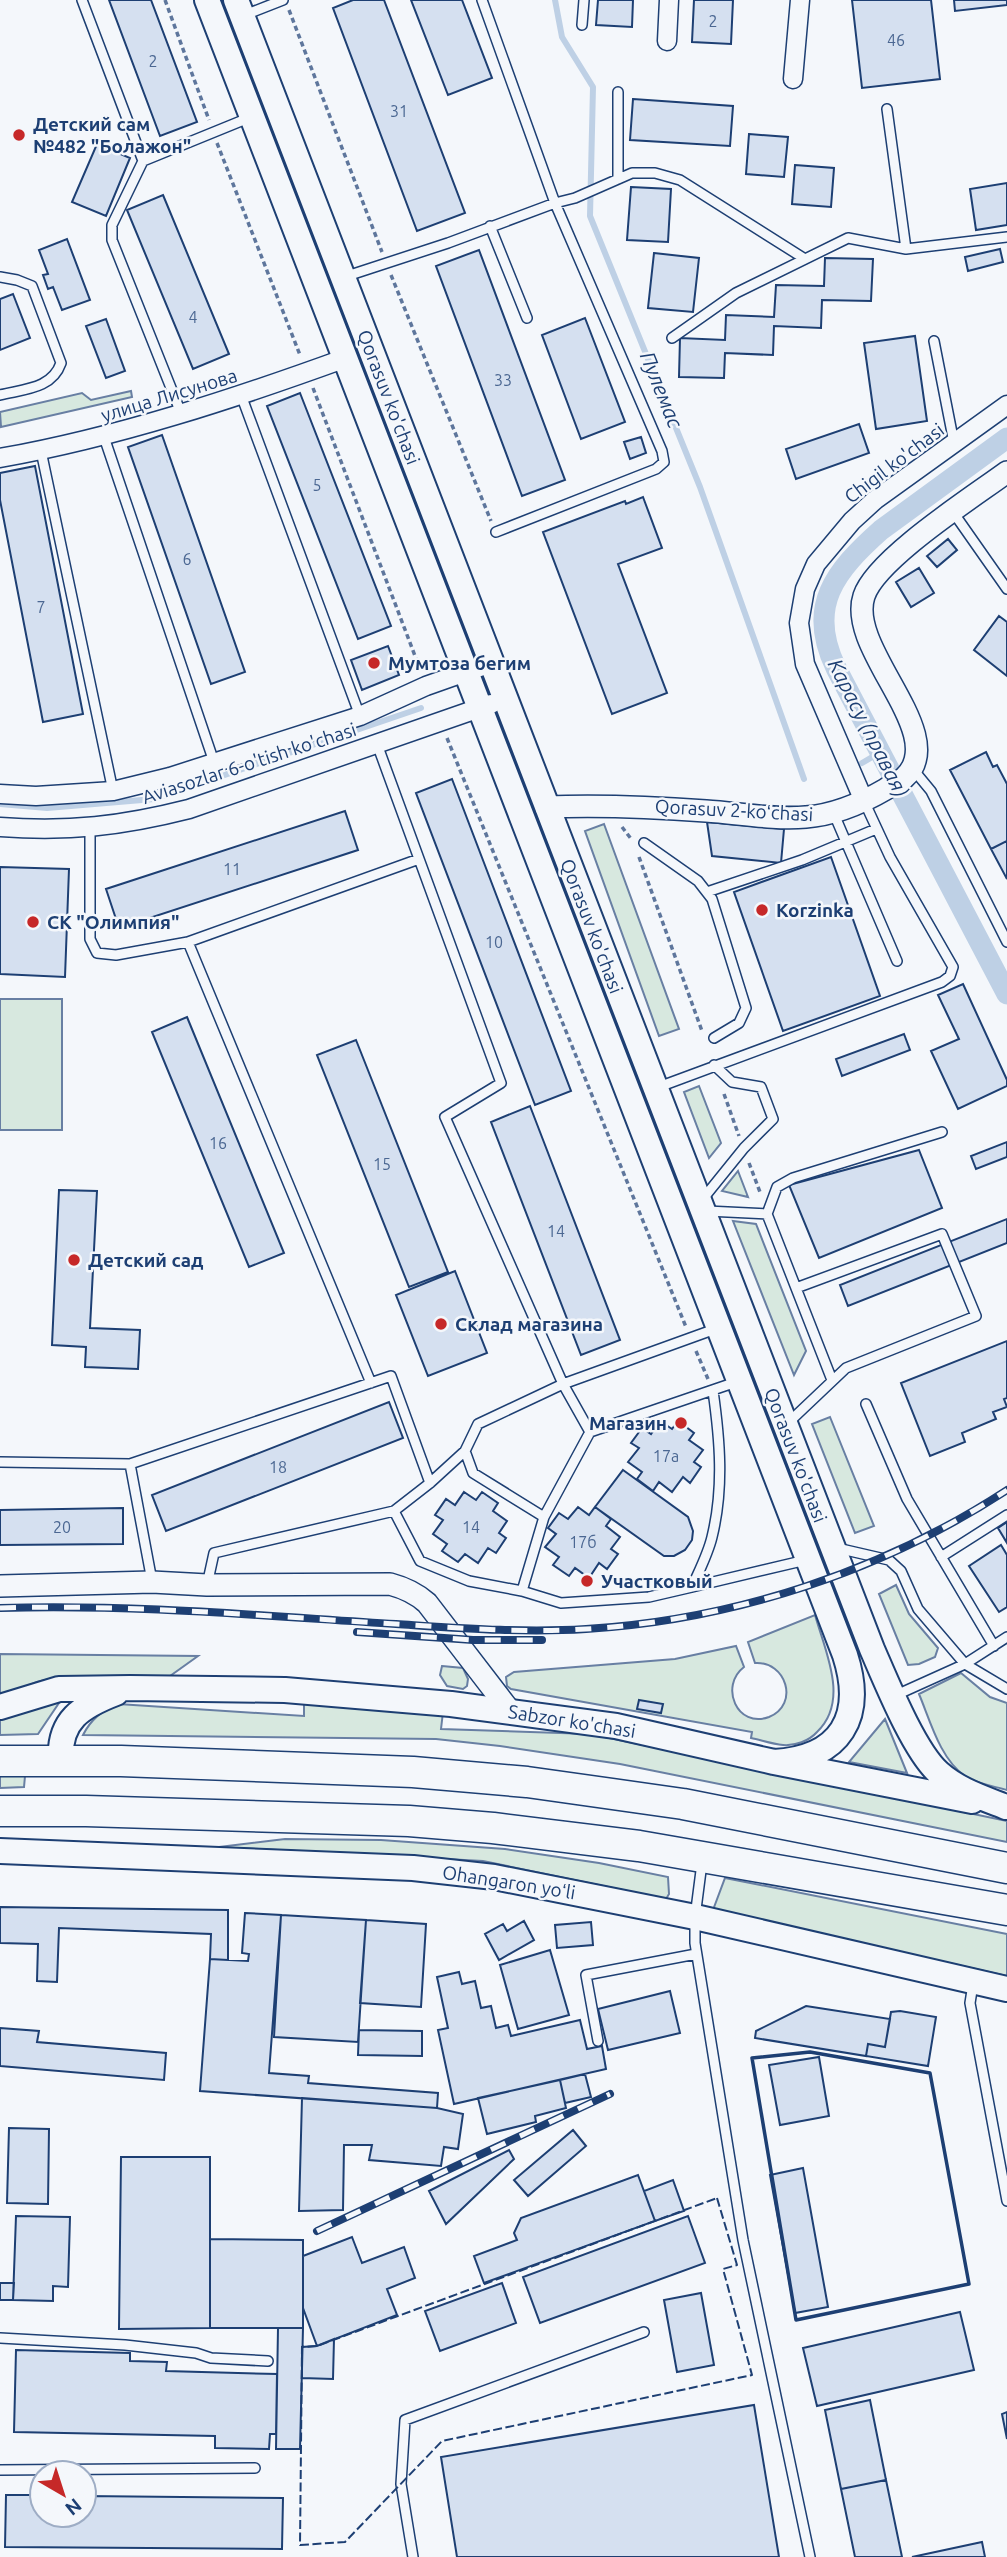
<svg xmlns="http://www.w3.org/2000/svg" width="1007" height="2557" font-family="Ubuntu,sans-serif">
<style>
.green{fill:#d7e8df;stroke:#687fa3;stroke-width:2}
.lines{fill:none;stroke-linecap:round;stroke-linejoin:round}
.stream{stroke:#bed0e5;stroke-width:6}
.canal{stroke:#bed0e5;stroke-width:21}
.building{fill:#d5e0f0;stroke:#1d3f73;stroke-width:2}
.service-casing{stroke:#1d3f73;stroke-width:12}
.minor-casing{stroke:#1d3f73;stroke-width:21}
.tertiary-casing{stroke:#1d3f73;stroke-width:24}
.secondary-casing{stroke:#1d3f73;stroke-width:28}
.trunk-casing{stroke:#1d3f73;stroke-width:33}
.path{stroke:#5e769c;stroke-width:3.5;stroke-dasharray:5 3.5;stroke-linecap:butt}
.service{stroke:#f4f7fb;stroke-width:9}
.minor{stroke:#f4f7fb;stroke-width:18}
.tertiary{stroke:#f4f7fb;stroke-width:21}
.secondary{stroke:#f4f7fb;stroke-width:24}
.trunk{stroke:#f4f7fb;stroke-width:30}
.rail-casing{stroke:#1d3f73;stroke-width:8}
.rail{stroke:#f4f7fb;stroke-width:5;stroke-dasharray:16;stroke-linecap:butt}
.fence{stroke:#1d3f73;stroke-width:2;stroke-dasharray:9 3.5;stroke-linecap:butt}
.wall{stroke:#1d3f73;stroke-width:3.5}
.poi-dot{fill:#c62828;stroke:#f4f7fb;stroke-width:2.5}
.labels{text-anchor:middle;stroke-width:5;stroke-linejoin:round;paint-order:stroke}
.number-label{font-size:16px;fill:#4b6792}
.poi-label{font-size:19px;font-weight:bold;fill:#1d3f73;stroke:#f4f7fb;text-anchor:start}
.street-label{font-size:19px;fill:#1d3f73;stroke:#f4f7fb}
.water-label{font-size:21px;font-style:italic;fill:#1d3f73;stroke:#f4f7fb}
</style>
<rect width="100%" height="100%" fill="#f4f7fb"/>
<path class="green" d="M131,391L132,397L1,427L0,412L82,393L91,400Z
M604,824L679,1029L659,1036L585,831Z
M0,999H62V1130H0Z
M699,1086L721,1143L709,1158L684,1092Z
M738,1171L748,1197L722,1191Z
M733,1221L756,1224L806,1351L794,1375Z
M830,1417L874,1526L855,1533L812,1424Z
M896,1585L909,1614L938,1648L935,1657L919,1664L908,1665L879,1594Z
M815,1615C825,1651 850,1701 817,1732C809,1741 795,1746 783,1745C772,1744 761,1740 751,1738L752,1732L511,1689L507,1686L506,1677L514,1672L675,1659L736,1646L744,1667C719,1686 737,1729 769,1717C800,1704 786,1661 755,1663L748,1642Z
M0,1654L198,1656L170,1676H62L37,1682L0,1697Z
M442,1666L463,1668L468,1679L467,1686L463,1689L447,1686L440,1675Z
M961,1673L990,1697L1007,1703V1790C993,1786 977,1784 965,1776C940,1759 930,1720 919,1694Z
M61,1700L38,1734L0,1735V1717Z
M304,1701L443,1712L441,1729L590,1734L1007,1821V1842L620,1764L500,1746L436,1739L83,1735C91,1719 102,1710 118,1704L304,1716Z
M885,1719L907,1773L849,1762Z
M0,1776H25L24,1787L0,1788Z
M285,1839L381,1840L505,1849L599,1863L668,1877L669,1894L666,1899L483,1861L219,1847Z
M725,1878L1007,1934V1976L713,1910Z"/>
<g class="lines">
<path class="stream" d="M555,0L562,37L593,87L590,216L700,487L804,779
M862,763L879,753
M0,804L47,808L154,799L421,708"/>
<path class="canal" d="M1007,438L881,530C835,571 806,606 836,668L1007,994"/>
</g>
<path class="building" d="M109,0H151L197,122L160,136Z
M353,0H384L465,213L417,231L333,8Z
M411,0H462L492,78L448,95Z
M598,0H633L632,27L596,25Z
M694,0H733L731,44L692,42Z
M852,0H931L940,79L862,88Z
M954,0H1007V5L955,11Z
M633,99L733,106L730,146L630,140Z
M749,134L788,137L784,177L746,174Z
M97,144L130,158L106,216L72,202Z
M795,165L834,168L831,207L792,204Z
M1007,183V225L976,230L970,189Z
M631,187L671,189L668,242L627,240Z
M163,195L229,354L193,369L127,210Z
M67,239L90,300L62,310L53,287L48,289L43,275L48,274L39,250Z
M1000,249L1003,262L968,271L965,257Z
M479,250L565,480L522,496L436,266Z
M654,253L699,258L693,312L648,308Z
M825,258L873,259L871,301L822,300L821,328L774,326L773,355L725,353L724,378L679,377L680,338L725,340L726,315L774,317L776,285L824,286Z
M13,294L30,338L0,350V299Z
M585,318L625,422L581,439L542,335Z
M106,319L125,371L106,378L86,326Z
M915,336L927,421L876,429L864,343Z
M300,393L391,626L358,639L267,406Z
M859,424L869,453L796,479L786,449Z
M162,435L245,672L211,684L128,447Z
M641,437L646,453L630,459L624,442Z
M35,466L83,714L43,722L0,500V473Z
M643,497L662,548L618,564L667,693L612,714L543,532L625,501L626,504Z
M948,539L957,550L937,567L927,556Z
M919,568L934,593L911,607L896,582Z
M999,616L1007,622V676L974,650Z
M388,646L399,675L362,690L351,660Z
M986,752L993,767L997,765L1007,784V841L991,849L950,770Z
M452,779L571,1091L535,1105L416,793Z
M345,811L358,850L119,928L106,889Z
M707,822L784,829L781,863L712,856Z
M1007,841V879L991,849Z
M831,857L880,996L783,1031L734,892Z
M0,867L69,869L65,977L0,974Z
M963,984L1007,1080V1086L958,1109L931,1051L959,1039L938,995Z
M187,1017L284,1253L249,1267L152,1032Z
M904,1034L910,1050L842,1076L836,1059Z
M356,1040L448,1272L409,1287L317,1055Z
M530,1106L620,1340L581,1355L491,1122Z
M1007,1142V1157L976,1169L971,1156Z
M919,1150L942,1208L819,1258L789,1185Z
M59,1190L97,1191L90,1328L140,1330L138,1369L85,1367L86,1347L52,1345Z
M1007,1219V1243L848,1306L840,1285Z
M455,1271L487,1353L428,1376L396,1295Z
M1007,1341V1398L1004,1399L1007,1407L993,1412L996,1419L962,1433L965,1442L930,1456L901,1383Z
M389,1402L403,1438L166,1531L152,1495Z
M660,1421L672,1429L678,1421L694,1433L689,1440L703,1450L694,1462L701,1467L690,1483L683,1477L672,1492L659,1482L653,1491L637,1479L642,1472L628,1462L639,1448L631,1443L642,1428L651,1434Z
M623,1470L688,1517L693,1531L692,1540L685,1550L674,1556H664L595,1507Z
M464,1492L476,1500L482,1492L498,1503L493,1511L507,1521L499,1533L506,1538L496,1553L488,1548L478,1563L465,1554L458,1562L442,1551L447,1544L433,1534L443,1520L435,1515L446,1499L455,1505Z
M578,1507L589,1515L595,1507L611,1519L606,1526L620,1537L611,1549L618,1554L607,1569L599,1563L589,1578L575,1568L569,1576L553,1565L559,1557L545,1547L556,1534L548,1528L559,1513L568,1519Z
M123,1508V1544L0,1545V1510Z
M1007,1522V1543L998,1528Z
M1001,1545L1007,1555V1607L999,1612L969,1566Z
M639,1700L663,1704L661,1713L637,1709Z
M0,1907L228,1910V1960L210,1959L211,1934L59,1928L57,1982L37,1981L38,1944L0,1943Z
M245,1913L281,1915L269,2073L309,2076L308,2083L438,2093L437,2108L200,2091L210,1959L248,1961L249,1954L242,1953Z
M281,1915L366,1920L358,2042L274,2037Z
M366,1920L426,1924L421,2007L360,2003Z
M524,1921L534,1940L499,1960L485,1934L503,1924L507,1931Z
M591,1922L593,1945L557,1948L555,1925Z
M550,1950L569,2015L518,2029L500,1965Z
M459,1972L462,1984L475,1981L481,2008L491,2006L496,2028L508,2025L511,2036L580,2020L587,2049L602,2046L606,2069L454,2104L438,2030L448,2028L437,1977Z
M670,1991L680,2033L608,2050L598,2009Z
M806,2006L890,2019L885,2047L868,2044L866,2056L755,2038L756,2031Z
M900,2011L936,2017L928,2066L866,2056L868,2044L885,2047L891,2012Z
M0,2028L39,2031L37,2042L166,2053L164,2080L0,2066Z
M359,2030L422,2031V2056L358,2055Z
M819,2057L829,2116L780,2125L769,2065Z
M585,2074L591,2097L565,2103L560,2080Z
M560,2080L566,2108L535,2116L536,2122L487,2134L478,2098Z
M302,2098L437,2108L463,2114L458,2149L444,2147L441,2166L369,2160L372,2145H344L343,2210L299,2211Z
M9,2128L49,2129L48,2204L7,2203Z
M573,2130L586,2146L528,2196L514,2180Z
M509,2150L514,2159L446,2224L429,2191Z
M121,2157H210V2328L119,2329Z
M803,2168L828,2307L795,2313L770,2175Z
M638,2175L655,2221L484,2283L474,2256L517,2240L514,2233L521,2218Z
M673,2180L684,2211L655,2221L644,2191Z
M16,2216L70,2217L68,2287L53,2286V2301L13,2300Z
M688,2216L705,2263L540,2323L523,2277Z
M352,2237L362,2263L404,2247L415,2278L387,2289L397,2315L317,2346L303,2308V2256Z
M210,2239L303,2240V2328H210Z
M0,2283H14L13,2300H0Z
M502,2283L516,2323L440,2351L425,2311Z
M701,2293L714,2365L677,2372L664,2300Z
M960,2312L974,2370L817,2406L803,2348Z
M278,2328H303L300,2449H276Z
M334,2339L333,2379L302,2378V2347L317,2346Z
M16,2350L130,2353V2361L167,2362L166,2371L277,2374L276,2434H270L269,2449L215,2448V2436L14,2432Z
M870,2400L886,2480L841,2489L825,2410Z
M754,2405L779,2557H457L441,2457Z
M1007,2412V2439L1002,2414Z
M886,2480L902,2557H855L841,2489Z
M6,2495H42V2515H84V2496L283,2498L282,2549L5,2547Z
M982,2542L985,2557H912Z"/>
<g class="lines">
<g class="service-casing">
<path id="service" d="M82,0L143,161L251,117
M482,0L555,203L575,198L632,173H655L680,180L805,259
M242,16L283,0
M582,25L584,0
M618,92V179
M887,109L906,249
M143,161L112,225V240L181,413
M490,226L527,318
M0,277L17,280L32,286L61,363C52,389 24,389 0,395
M344,277L448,243L555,203L662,451L664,462L656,469L496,532
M672,338L736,293L848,238L906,249L1007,237
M934,341L954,443
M241,395L360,716
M104,437L214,762
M41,451L113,791
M953,512L1007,589
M377,744L501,1083L445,1117L563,1384L718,1328
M912,768L931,791L1007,942
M834,814L897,961
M90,829V939L97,953L116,955L188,942
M644,843L698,881L712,899L746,1008L739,1023L714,1038
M707,892L802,860L876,829
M656,1088L942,982L950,976L953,967L890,857L864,801
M702,1200L744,1148L773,1119L761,1087L732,1082L714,1065
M707,1211L767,1214L832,1380
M767,1214L777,1187L793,1178L942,1132
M371,1383L188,942L419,859
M866,1404L907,1499L994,1646
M788,1423L846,1368L976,1316L942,1234L796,1288
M590,1432L563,1384L478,1424L465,1451L473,1473L544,1517L590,1432L739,1381
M465,1451L430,1483L394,1511L420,1561L469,1581L522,1591L561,1603L649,1597L692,1587C699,1571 708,1554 712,1537C724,1488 720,1440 713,1391
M0,1462L130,1464
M837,1548L889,1560L901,1571L918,1609L965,1664L1007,1689
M941,1557L1007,1515
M152,1581L130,1464L391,1376L430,1483
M207,1585L214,1553L394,1511
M692,1587L806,1560
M522,1591L544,1517
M894,1696L965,1664L1007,1637
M702,1863L695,1917V1943L743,2240L810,2557
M973,1984L970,2003L1007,2201
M598,2041L586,1975L696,1954
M0,2338L125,2345L196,2353L211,2358L268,2361
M0,2470L255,2468
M413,2557L401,2484L405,2420L644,2332"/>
</g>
<g class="minor-casing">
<path id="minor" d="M667,41L669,0
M793,79L800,0
M0,458C118,437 233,399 346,358
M0,794L36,796L113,791L170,777L360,716L426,686L491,663
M864,801L805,664L799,623L805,589L816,564L852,521L875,500L1007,405
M0,827C69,832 122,826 189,809L491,704"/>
</g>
<g class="tertiary-casing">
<path id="tertiary" d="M546,807C600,805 652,807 706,811C738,813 774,820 806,817C834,815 862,803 886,789C891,785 899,782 904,778C952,735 846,650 864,596C876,559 973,497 1007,472
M0,1586L152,1582L207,1585L390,1584C405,1588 416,1593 427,1603L510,1711"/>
</g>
<g class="secondary-casing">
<path id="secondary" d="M207,0L845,1655C865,1717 841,1758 774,1762
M236,0L872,1649C886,1681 914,1751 939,1773C958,1790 983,1798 1006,1807
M0,1707L59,1689L130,1688L285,1690L451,1704L616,1726L774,1762L972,1801
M61,1761C58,1720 82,1706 116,1693
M0,1851L413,1868L494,1877L695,1917L1007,1989"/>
</g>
<g class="trunk-casing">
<path id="trunk" d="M0,1761H121L413,1772L527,1782L683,1804L1007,1868
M0,1811H86L409,1821L493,1828L639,1846L1007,1910"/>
</g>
<path class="path" d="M165,0L209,120
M289,10L382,252
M217,143L300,355
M391,275L491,521
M313,388L420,669
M447,738L686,1327
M622,827L632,840
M639,857L702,1031
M724,1094L739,1136
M749,1163L760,1192
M696,1351L708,1379"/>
<use href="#service" class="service"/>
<use href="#minor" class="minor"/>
<use href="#tertiary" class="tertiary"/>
<use href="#secondary" class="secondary"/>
<use href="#trunk" class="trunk"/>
<g class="rail-casing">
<path id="rail" d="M0,1608C132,1604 264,1616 396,1624C459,1628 523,1633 586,1629C734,1620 883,1571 1007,1490
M357,1632L473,1640H542
M317,2231L610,2094"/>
</g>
<use href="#rail" class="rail"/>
<path class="fence" d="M717,2198L737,2265L723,2269L752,2375L442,2441L345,2542L300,2545L302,2347L317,2346Z"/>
<path class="wall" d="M810,2052L930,2073L969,2284L796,2320L752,2058Z"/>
</g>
<g class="poi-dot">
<circle cx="19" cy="135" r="7"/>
<circle cx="374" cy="663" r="7"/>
<circle cx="762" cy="910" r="7"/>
<circle cx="33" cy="922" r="7"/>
<circle cx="74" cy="1260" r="7"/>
<circle cx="441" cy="1324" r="7"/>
<circle cx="681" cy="1423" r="7"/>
<circle cx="587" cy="1581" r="7"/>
</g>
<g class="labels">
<g class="number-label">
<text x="713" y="27">2</text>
<text x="896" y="46">46</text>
<text x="153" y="67">2</text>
<text x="399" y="117">31</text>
<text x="193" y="323">4</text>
<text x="503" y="386">33</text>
<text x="317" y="491">5</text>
<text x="187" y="565">6</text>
<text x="41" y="613">7</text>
<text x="232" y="875">11</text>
<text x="494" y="948">10</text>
<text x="218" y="1149">16</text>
<text x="382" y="1170">15</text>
<text x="556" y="1237">14</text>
<text x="666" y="1462">17а</text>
<text x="278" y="1473">18</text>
<text x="62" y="1533">20</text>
<text x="471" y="1533">14</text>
<text x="583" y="1548">17б</text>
</g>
<g class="poi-label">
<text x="33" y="131">Детский сам<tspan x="33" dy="22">№482 "Болажон"</tspan></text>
<text x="388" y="670">Мумтоза бегим</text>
<text x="776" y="917">Korzinka</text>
<text x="47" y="929">СК "Олимпия"</text>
<text x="88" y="1267">Детский сад</text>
<text x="455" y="1331">Склад магазина</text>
<text x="667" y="1430" text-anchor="end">Магазин</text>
<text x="601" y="1588">Участковый</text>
</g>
<g class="street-label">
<text transform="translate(169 395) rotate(-17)" y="7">улица Лисунова</text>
<text transform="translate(389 397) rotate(69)" y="7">Qorasuv ko'chasi</text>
<text transform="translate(894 463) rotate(-37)" y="7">Chigil ko'chasi</text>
<text transform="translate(249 763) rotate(-18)" y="7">Aviasozlar 6-o'tish ko'chasi</text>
<text transform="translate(734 810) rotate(3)" y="7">Qorasuv 2-koʻchasi</text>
<text transform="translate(592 926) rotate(69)" y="7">Qorasuv ko'chasi</text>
<text transform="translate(796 1455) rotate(69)" y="7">Qorasuv ko'chasi</text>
<text transform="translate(572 1721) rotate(9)" y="7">Sabzor ko'chasi</text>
<text transform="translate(509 1882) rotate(9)" y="7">Ohangaron yoʻli</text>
</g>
<g class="water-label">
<text transform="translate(661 390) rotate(68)" y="7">Пулемас</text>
<text transform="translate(868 728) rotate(63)" y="7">Карасу (правая)</text>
</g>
</g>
<g transform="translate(63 2494) rotate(141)"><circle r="33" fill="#f4f7fb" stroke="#9eadc5" stroke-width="2"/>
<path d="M0-5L12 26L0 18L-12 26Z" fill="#c62828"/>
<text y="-10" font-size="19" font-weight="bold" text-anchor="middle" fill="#1d3f73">N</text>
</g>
</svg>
